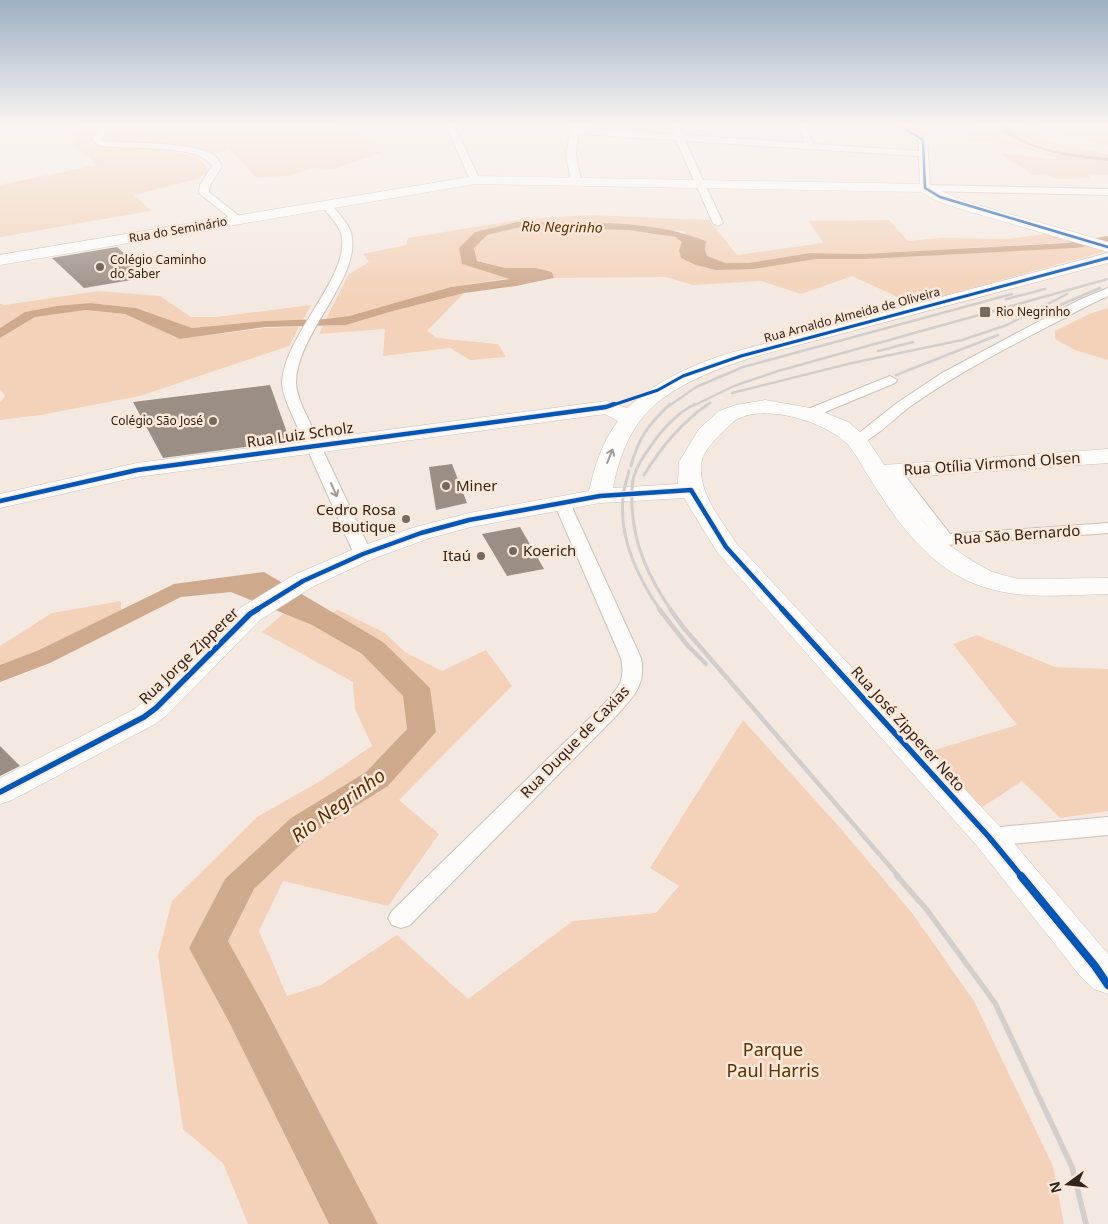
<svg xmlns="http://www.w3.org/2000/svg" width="1108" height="1224" font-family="'Noto Sans',sans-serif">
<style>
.green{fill:#f3d2b9}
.water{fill:#cea98c}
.building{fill:#9b8e84}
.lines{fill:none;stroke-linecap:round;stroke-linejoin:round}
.street-casing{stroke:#ccc1b9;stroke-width:2}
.secondary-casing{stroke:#ccc1b9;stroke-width:1}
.street{fill:#fdfcfa;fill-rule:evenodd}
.secondary{fill:#fdfcfa;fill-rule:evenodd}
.rail-far3{stroke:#d1cecc;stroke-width:2.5}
.rail-far2{stroke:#d1cecc;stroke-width:3}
.rail-far1{stroke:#d1cecc;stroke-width:4.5}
.rail{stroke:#d1cecc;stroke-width:5.5}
.cycleway-far4-casing{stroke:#fce8d9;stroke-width:4.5}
.cycleway-far3-casing{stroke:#fce8d9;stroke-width:5}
.cycleway-far2-casing{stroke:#fce8d9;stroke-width:7}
.cycleway-far1-casing{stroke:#fce8d9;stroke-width:9}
.cycleway-casing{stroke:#fce8d9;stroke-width:11}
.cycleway-far4{stroke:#0057b8;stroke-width:2.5}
.cycleway-far3{stroke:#0057b8;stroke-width:3}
.cycleway-far2{stroke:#0057b8;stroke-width:4.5}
.cycleway-far1{stroke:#0057b8;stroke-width:5.5}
.cycleway{stroke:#0057b8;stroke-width:8}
.oneway{stroke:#a19b96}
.poi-dot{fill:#756960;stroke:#fce8d9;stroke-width:2}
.labels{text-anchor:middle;stroke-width:5;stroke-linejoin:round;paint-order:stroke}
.far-street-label{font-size:12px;fill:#30241b;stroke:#fce8d9}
.far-poi-label{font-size:12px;fill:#30241b;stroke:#fce8d9;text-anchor:start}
.far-water-label{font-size:14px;font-style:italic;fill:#5c2e00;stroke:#fce8d9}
.street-label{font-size:15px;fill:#30241b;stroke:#fce8d9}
.poi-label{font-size:15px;fill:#30241b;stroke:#fce8d9;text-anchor:start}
.near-park-label{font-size:18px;fill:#5d2f00;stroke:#fce8d9}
.near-water-label{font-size:19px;font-style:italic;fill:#5c2e00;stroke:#fce8d9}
</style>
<rect width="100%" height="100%" fill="#f4e9e1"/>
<path class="green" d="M81,127H102L89,138V145C111,151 208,143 207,172L198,179L134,195L151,211L0,237V185L97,165L73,144Z
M111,127H341L338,129L354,133L370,143L367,152H383L334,169L314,168L288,176L255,177L245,164L228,149L214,154L197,149L118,143L103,138Z
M974,127H998C1015,153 1080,158 1108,161V175L1087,174L1090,178L1058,179L1045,174L1033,175C1023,167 1010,162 1001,153L1050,159L1057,158L1012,144L963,141L977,130Z
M1009,127H1028L1035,131L1039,137L1057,144L1108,154V158C1082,155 1025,151 1009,127Z
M1035,127H1108V146Z
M590,215L709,220L737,255L823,243L809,221L889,220L908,241L942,238L1008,239L1044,234L1072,242L862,254L810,253L749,263H726L707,256L705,249L683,231L517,222L475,232L462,264L511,278L451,287L349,316L326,319L349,274L369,262L363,254L406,245L408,238L524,219Z
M521,227C555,227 658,225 683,242L681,258L754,269L816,259H866L1089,246L1107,251L913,304L852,276L801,294L761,281L693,285L665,277L554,278L552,272L536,268H505L477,261L474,248L487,235Z
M98,291L160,296L191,317H216L311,305L303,320L265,321L192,328L136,308L90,303L25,312L0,328V304L5,305Z
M464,293L427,331L437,338L498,344L506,357L470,360L450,348L383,356L385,329L319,334L323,326L346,325L393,311Z
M1108,308V360L1075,350L1055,339V331L1089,314Z
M86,310L125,314L180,339L265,328L299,327L289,346L140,396L41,415L0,420V402L5,396L0,389V338L35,317Z
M121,601V610L39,650L0,665V646L52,613Z
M338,610L385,633L405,652L442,671L486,650L512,686L399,800L439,834L388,906L283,881L259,931L287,996L321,985L397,935L468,999L573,921L656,913L679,886L650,868L743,720L841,829L912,913L974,1001L1053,1166L1064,1224H378L263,1004L228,941L254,889L313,833L388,786L436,732L383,642L332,613Z
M284,613L312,625L362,654L403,696L407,729L366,772L291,818L225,879L189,948L229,1022L329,1224H248L223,1163L183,1129L158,955L172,901L257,817L322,780L372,746L355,709L353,682L262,632Z
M977,635L1055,667L1108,669V811L1060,818L1022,781L981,808L931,751L1017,725L953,644Z"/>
<path class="water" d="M998,127H1009C1025,151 1082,155 1108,158V161C1066,157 1038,153 1001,132Z
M517,222C577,223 650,218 706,241L705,249L707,256L726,263H749L810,253L862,254L1066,243L1108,236V243L1075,248L866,259H816L754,269L716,270L696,265L681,258L679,250L682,242L675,237L629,230L521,227L487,235L474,248L477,261L505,268H536L552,272L554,278L516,286L464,293L393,311L346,325L265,327L180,339L125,314L86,310L35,317L0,338V328L25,312L57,306L90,303L136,308L192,328L265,321L326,319L349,316L451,287L510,279L462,264L459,248L475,232Z
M264,572L383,642L430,688L436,732L388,786L313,833L254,889L228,941L263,1004L378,1224H329L229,1022L189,948L225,879L291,818L366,772L407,729L403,696L362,654L312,625L231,592L181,597L50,663L0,682V665L39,650L174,584Z"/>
<path class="building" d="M117,247L150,277L84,288L52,258Z
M270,385L290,441L163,458L133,402Z
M452,464L467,503L436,510L429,467Z
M520,527L544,569L507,576L482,534Z
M0,746L20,766L0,776Z"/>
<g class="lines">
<g class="street-casing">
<path id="street" d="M101,127H110L101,139L103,141C130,144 195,141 215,156C218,159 220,163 222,166L210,185L209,192L244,220L243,222H235L199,193L200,185L212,166C197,142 125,151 98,145L92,139Z
M447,127H455L480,180L478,182H472L470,180Z
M571,127L674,135L671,128L679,127L683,135L804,143L799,127H807L813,144L919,151V141L898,127H909L927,140L930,185L1108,189V195L925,191L920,188L919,156L685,141L723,223L718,226L713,223L676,140L578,134L576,155L581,181L576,184L571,181L566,155Z
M326,202L330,203C338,213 351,225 352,238C358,281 297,334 296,382C296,391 300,400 303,408L372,554L369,558L363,559L357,558L354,554L289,408C286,400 282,391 282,382C285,334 348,279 342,237C340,225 328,215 321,205Z
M1108,288V296L1087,306C1027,338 964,368 908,408C895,418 866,448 852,444L849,441L897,403L942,373L1079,300Z
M890,376L897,380L895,383L813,417H803L801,414L803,411Z
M893,466L899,468L950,534L1108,523V533L946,545H921L918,541L921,537L934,535L885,471L887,468Z
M562,498L568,500L570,503L641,658C646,685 634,696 617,715L410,925L401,928L392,925L388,918L392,911L603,705C618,688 626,682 621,658L554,503L556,500Z
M1108,817V835L989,846L981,843L977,837L981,831L989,828Z"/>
</g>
<g class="secondary-casing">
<path id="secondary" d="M475,176L925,184L964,201L1108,242V252L954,207L935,200L922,192L475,184L0,265V255Z
M1108,253V263C1021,286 935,309 848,332C787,349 716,361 663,398C633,420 620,452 613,488L678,484L679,462L699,429L719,411L736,405L765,400L816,409L848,422L865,436L884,465L1108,449V463L893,478L924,522L936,536L972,561L992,572L1018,579L1108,578V594C1064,595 1015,601 973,583C924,563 894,517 867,474C862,466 856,454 849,446C829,422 758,400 732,423C721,433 702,450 701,465C699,495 721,519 736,543L1001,828L1108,954V994L1094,989L1081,977L977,846L717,552L684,498L600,503L471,527L430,538L372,559L312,587L260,620L167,715L155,724L12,800L0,804V778L133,710L145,701L240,608L294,575L354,549L412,528L469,513L589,491C595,465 602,442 618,421L605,414L137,477L0,508V494L137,463L606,401L627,408C658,380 688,367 726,354Z"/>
</g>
<use href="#street" class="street"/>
<use href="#secondary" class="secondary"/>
<path class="rail-far3" d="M1006,299L1045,289
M1060,305L1100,288
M878,351L913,342
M896,375L998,335
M732,393L852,363L962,340L1007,325L1067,294
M669,406L696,387L743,367L1012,294
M693,406L734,386L778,371L1108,279
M706,406L710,403"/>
<path class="rail-far2" d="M631,466C638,438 649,424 670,404
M629,471C627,480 623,489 623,498C619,538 638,578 660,610
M644,475C661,447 681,423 708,404
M671,610C649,578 634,546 632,507C632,497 631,486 634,476C637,464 646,453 653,443C664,427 678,413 695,404"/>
<path class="rail-far1" d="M659,609L688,646L706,664
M670,609L683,627L899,877"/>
<path class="rail" d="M897,876L927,910L995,1003L1072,1167L1086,1224"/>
<g class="cycleway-far4-casing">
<path id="cycleway-far4" d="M902,127L923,140L925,188L940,197L1108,247"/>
</g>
<g class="cycleway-far3-casing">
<path id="cycleway-far3" d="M610,406L658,390L683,376L741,356L1108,258"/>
</g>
<g class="cycleway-far2-casing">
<path id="cycleway-far2" d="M0,501L137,470L606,407L614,404
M256,610L303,581L363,554L421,533L469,520L600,496L691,490L726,547L783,610"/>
</g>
<g class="cycleway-far1-casing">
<path id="cycleway-far1" d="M782,609L989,837L1022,877
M0,792L144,717L156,708L250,614L258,609"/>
</g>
<g class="cycleway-casing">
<path id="cycleway" d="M1021,876L1095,966L1108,985"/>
</g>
<use href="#cycleway-far4" class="cycleway-far4"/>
<use href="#cycleway-far3" class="cycleway-far3"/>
<use href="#cycleway-far2" class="cycleway-far2"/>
<use href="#cycleway-far1" class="cycleway-far1"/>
<use href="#cycleway" class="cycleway"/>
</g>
<defs><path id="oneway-shaft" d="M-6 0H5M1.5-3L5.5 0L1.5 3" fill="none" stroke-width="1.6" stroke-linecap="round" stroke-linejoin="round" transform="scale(1.25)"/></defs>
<g class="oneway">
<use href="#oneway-shaft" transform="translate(610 456) rotate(-68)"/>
<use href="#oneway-shaft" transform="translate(334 490) rotate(66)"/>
</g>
<linearGradient id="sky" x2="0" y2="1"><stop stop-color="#9db0c3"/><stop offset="0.42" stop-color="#faf5f2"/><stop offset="1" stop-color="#faf5f2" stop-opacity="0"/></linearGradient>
<rect width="1108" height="299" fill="url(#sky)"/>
<g class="poi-dot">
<circle cx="100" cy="267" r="5"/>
<rect x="979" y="306" width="12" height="12" rx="2.5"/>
<circle cx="213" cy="421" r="5"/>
<circle cx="446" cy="486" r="5"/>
<circle cx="406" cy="519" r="5"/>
<circle cx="513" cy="551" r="5"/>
<circle cx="481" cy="556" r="5"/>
</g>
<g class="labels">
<g class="far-street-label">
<text transform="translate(178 230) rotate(-10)" y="4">Rua do Seminário</text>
<text transform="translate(852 315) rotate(-15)" y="4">Rua Arnaldo Almeida de Oliveira</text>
</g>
<g class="far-poi-label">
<text x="110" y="264">Colégio Caminho<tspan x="110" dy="14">do Saber</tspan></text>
<text x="996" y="316">Rio Negrinho</text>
<text x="203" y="425" text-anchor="end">Colégio São José</text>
</g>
<g class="far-water-label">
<text transform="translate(562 227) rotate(1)" y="5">Rio Negrinho</text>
</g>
<g class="street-label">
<text transform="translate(300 435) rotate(-8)" y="5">Rua Luiz Scholz</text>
<text transform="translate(992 464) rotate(-4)" y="5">Rua Otília Virmond Olsen</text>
<text transform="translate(1017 535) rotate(-4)" y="5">Rua São Bernardo</text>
<text transform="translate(189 656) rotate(-44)" y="5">Rua Jorge Zipperer</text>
<text transform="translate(908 729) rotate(48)" y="5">Rua José Zipperer Neto</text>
<text transform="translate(575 742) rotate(-46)" y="5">Rua Duque de Caxias</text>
</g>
<g class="poi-label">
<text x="456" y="491">Miner</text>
<text x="396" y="515" text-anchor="end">Cedro Rosa<tspan x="396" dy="17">Boutique</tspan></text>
<text x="523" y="556">Koerich</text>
<text x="471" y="561" text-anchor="end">Itaú</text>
</g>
<g class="near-park-label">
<text x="773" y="1056">Parque<tspan x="773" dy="21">Paul Harris</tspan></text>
</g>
<g class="near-water-label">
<text transform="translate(338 805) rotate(-36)" y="7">Rio Negrinho</text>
</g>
</g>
<g transform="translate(1068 1184) rotate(255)" stroke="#fce8d9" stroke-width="4" paint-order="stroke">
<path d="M0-4L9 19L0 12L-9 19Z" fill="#30241b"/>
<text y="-8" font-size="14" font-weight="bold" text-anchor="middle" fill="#30241b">N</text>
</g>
</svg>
